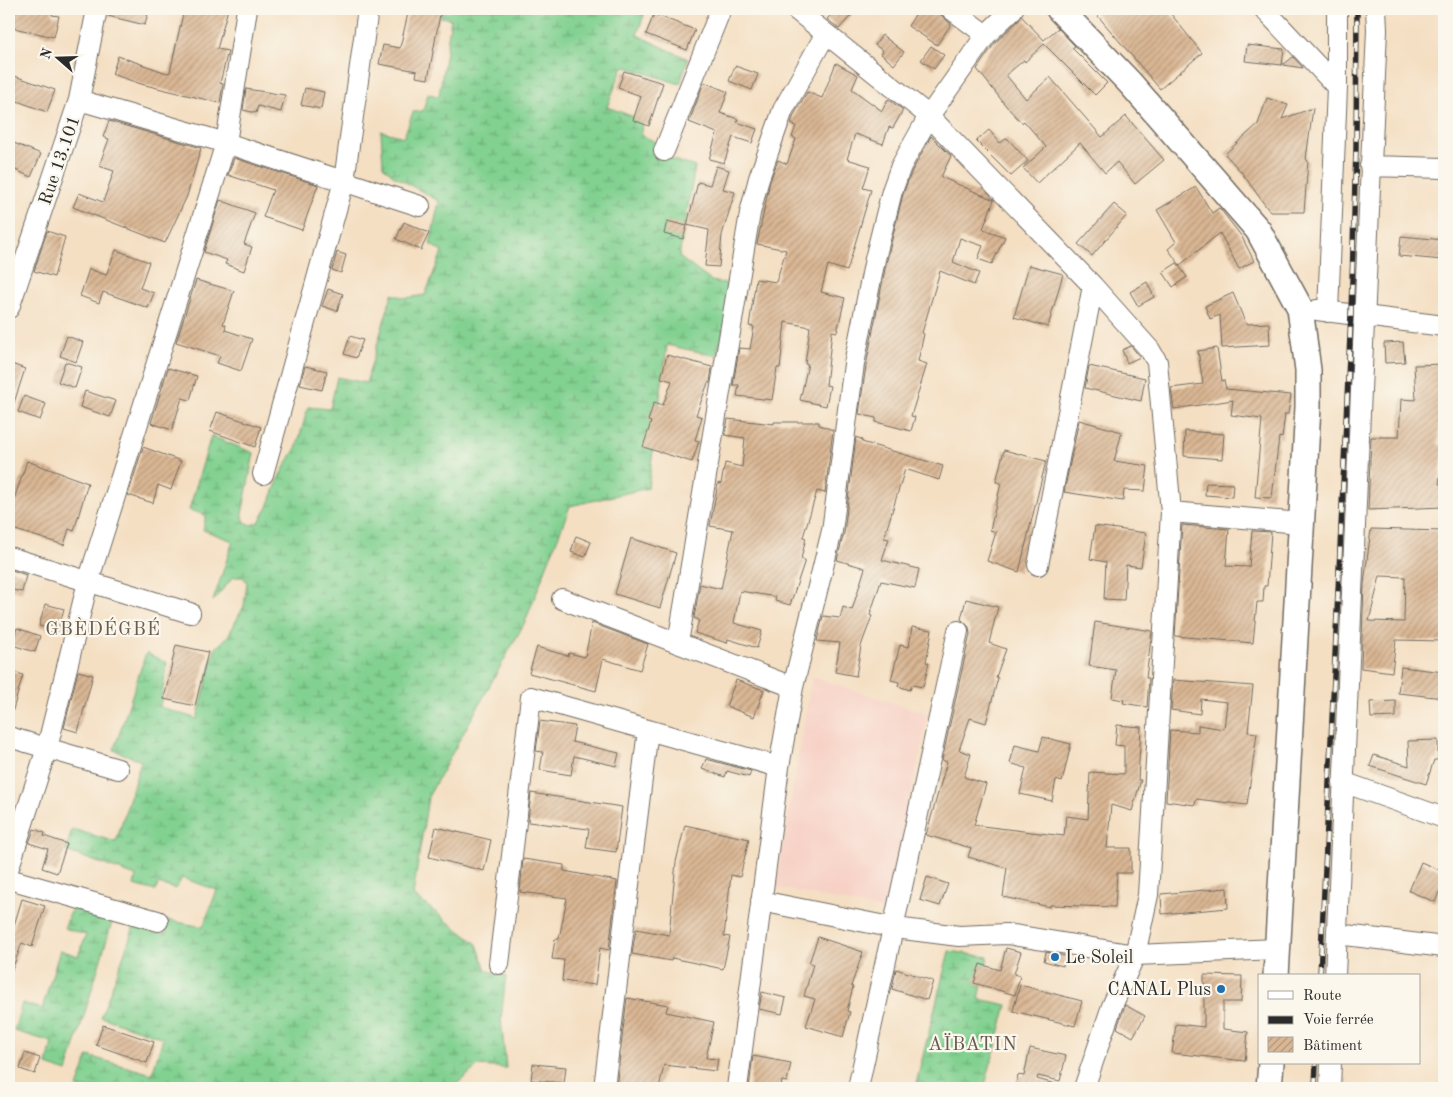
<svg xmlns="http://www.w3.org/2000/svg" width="1453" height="1097" font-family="'Old Standard TT',serif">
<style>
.built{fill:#f7d1c6}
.wetland{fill:url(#wetland-marsh);stroke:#567e5e}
.building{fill:url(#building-hatch);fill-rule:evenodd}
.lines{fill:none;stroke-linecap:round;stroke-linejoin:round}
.minor-casing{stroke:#716a60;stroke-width:22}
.major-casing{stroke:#716a60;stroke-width:28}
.minor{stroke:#fff;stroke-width:20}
.major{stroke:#fff;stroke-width:25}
.rail-casing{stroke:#2b2b2b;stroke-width:5.5}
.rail{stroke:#fbf7ec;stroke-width:4;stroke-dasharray:11;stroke-linecap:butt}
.poi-dot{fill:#1f6fb2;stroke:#fbf7ec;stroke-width:2}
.labels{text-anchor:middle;stroke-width:4.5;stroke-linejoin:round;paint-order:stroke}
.street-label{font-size:18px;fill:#2b2b2b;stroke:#fbf7ec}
.poi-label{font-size:18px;fill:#2b2b2b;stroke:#fbf7ec;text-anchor:start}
.neighbourhood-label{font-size:19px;letter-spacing:1px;fill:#685c50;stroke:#fbf7ec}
</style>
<defs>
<pattern id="wetland-marsh" width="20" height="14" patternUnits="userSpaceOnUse" patternTransform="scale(1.25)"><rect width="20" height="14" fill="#82d191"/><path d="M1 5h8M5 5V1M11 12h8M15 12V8" fill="none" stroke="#6baa77"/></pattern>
<pattern id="building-hatch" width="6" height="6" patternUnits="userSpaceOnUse" patternTransform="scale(1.25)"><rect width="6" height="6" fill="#dab794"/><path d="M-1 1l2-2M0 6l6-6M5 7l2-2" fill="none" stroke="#b19579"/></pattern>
</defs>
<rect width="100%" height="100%" fill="#fbf7ec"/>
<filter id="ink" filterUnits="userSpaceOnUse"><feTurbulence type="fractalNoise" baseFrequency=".02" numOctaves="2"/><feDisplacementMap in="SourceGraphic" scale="10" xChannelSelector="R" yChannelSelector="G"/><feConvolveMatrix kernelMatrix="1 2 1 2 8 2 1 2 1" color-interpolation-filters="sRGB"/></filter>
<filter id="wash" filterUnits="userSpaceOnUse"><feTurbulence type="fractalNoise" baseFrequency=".0096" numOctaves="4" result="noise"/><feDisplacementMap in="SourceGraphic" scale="20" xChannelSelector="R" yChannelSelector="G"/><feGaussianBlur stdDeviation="1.12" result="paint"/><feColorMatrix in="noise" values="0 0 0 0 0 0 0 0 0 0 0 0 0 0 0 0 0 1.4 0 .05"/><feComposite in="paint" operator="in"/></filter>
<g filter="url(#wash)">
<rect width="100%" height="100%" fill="#f4dfc3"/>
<path class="built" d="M812,677L928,714L887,911L776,887Z"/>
<path class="wetland" d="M433,9H646L637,35L688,59L680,84L623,66L607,107L642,120L641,135L660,144L659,155L695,167L679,257L711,281L735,285L717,356L667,345L648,488L570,506L525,622L428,797L413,895L477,944L486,970L506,976L501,1019L506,1068L478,1066L452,1088H434L425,1086V1088H77L88,1056L152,1074L163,1038L101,1017L135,924L166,934L167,920L203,927L217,890L182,878L176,889L158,884L156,891L134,885L136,876L66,851L72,829L116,842L141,761L114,750L146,653L167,663L160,707L197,719L215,649L228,636L244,606L247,582L243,577H233L213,601L233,541L203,530L206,515L189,510L211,436L254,453L242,514L245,522L252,525L259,522L268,507L280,475L297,446L308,407L330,409L337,377L366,383L392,294L406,298L425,295L442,252L430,244L439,201L394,176L383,166L381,131L404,137L413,112L423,111L428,94L439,96L451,19L431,15Z
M73,907L113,919L67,1072L47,1065L52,1042L14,1031L22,1003L42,1009L60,950L78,956L86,935L64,928Z
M949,951L988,957L979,999L1007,1005L985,1085L995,1088H943L937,1086V1088H915Z"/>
<g id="blocks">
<path class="building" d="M13,9H53L52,15L59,16L54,37L9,27Z
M109,9H149L145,25L108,16Z
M184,9H228L217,49L228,51L220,83L223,84L220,103L141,84L112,74L118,56L167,73L170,72Z
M409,9H441L428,79L416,77L417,71L379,64L383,45L400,48Z
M837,9H857L839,29L827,19Z
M919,9H939L940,14L951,24L937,45L908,26Z
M1092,9H1167L1202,53L1160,89Z
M654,14L695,30L687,50L646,34Z
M1022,17L1044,40L1058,28L1075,46L1072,48L1107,83L1095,95L1044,44L1025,62L1024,60L1006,75L1026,99L1050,77L1102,137L1126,116L1164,160L1135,184L1117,162L1105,173L1080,143L1037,183L1023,168L1046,147L1024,121L1022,123L1007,107L977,69L995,43Z
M882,35L904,52L894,65L881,54L883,51L875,45Z
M1247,45L1284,49L1282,65L1245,61Z
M931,46L944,55L934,69L921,60Z
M1293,57L1303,68L1283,65Z
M836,63L858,75L852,89L882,111L888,99L903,110L893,128L889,127L883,144L855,134L847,159L870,166L863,188L871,190L847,271L828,265L821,292L845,298L837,332L832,331L826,385L830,386L826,406L800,400L808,364H805L810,327L785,322L780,368H777L772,400L737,396L739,385H733L739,348L750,349L754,327L749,326L756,279L776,282L786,250L757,244L770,181L778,160L787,164L796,139L792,137L796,126L791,124L794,115L807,92L822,98Z
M735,66L758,74L752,90L729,81Z
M624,71L663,83L649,126L633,120L641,96L618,88Z
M9,74L55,90L47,112L9,98Z
M704,82L728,92L720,113L738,119L737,122L757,129L752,143L733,137L724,163L709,159L717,133L689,122Z
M305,88L324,92L321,109L301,105Z
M246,89L285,95L281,112L258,106L256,113L243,110Z
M1267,98L1288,105L1282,119L1313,108L1306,159L1308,161L1304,212H1270L1242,173L1225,154L1258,124Z
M109,121L201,148L187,196L165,243L73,207L79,193L103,202L114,171L99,166L109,139L103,137Z
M989,130L1000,143L1007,138L1028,161L1011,176L976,141Z
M931,136L951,156L941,177L994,200L983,229L1005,237L992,264L978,259L983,246L960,238L953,262L979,273L974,285L940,271L922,333L924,334L918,361L927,364L911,416L915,417L911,431L876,422V418L859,414L866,366L886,264L903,194L912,171Z
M9,141L41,154L31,177L9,167Z
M234,158L318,185L302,230L263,217L273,190L228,175Z
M716,166L729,170L723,189L735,192L722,235L719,267L705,266L709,230L687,225L698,182L710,185Z
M1196,187L1212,213L1219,208L1221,210L1242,237L1254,261L1239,269L1220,233L1180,265L1168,249L1176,242L1157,210Z
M220,200L255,213L244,244L252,247L244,271L225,264L227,260L204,252Z
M1114,204L1127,215L1092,256L1078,244Z
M667,221L687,226L683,239L664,234Z
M404,222L429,233L421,250L396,239Z
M47,231L65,237L54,277L34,271Z
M1401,236L1444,240L1443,260L1399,256Z
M116,250L149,262L140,288L154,293L148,308L103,292L99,303L80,296L89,269L106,275Z
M337,252L346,255L341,273L332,270Z
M1177,263L1187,277L1173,287L1163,272Z
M1029,265L1063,274L1048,327L1014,317Z
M196,280L234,291L223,324L226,325L225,330L252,339L241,371L217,363L220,356L176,342Z
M1147,282L1154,297L1138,306L1130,292Z
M328,289L343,294L337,311L322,306Z
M1233,293L1246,324L1269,323L1270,345L1222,348L1220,315L1210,319L1205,306Z
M67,336L83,342L76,362L60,356Z
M350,336L363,340L356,358L344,354Z
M1403,342L1405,362L1385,363L1384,343Z
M1131,346L1140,357L1127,363L1122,350Z
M1217,348L1222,381L1224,380L1226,389L1291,395L1288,414H1285L1282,438L1279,437L1272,498L1255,497L1262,419L1231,415L1233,400L1174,409L1171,388L1203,384L1198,351Z
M667,355L712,367L710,383H708L696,415L702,417L695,440L699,441L692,462L643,447L651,422L648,421L654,402L663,405L672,381L661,378Z
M65,362L82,367L75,388L58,382Z
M9,363L25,369L11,412L9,411Z
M1444,364V389H1441L1438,445H1444L1439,484H1444V507L1368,510L1371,437H1399L1401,399L1416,400L1414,365Z
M305,366L327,371L322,390L300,385Z
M1089,366L1145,378L1141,401L1085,388Z
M168,368L197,376L190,400L182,398L172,430L151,423Z
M85,391L116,401L110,417L80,407Z
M24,396L46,404L40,420L18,412Z
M217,412L261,427L255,447L210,431Z
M728,419L774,424V422H819V425L833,430L825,493L817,491L803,537L806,538L801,559L805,560L790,605L775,601L776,597L740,591L734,623L762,631L757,648L728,639L727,643L695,633L699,620L694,618L700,584L721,589L733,530L710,526L718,483L721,484L725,463L742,467L745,438L725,435Z
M1079,420L1122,432L1114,461L1148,466L1145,491L1124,490L1123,501L1064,492Z
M1185,431L1224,434L1222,459L1184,456Z
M856,437L863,440L862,442L943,466L939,480L905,469L884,538L889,539L882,560L919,569L915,588L881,581L870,615L872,616L861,646L856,676L835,672L840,643L817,641L823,616L840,618L843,607L852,610L865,568L837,560L844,533Z
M143,447L181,461L171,490L158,485L153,503L128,495Z
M1004,450L1046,461L1019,572L987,561L996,532L990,530L1001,483L996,482Z
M27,461L88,483L74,531L69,529L64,545L9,528L12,512L10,511Z
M1206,483L1233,484L1232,497L1205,495Z
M1182,525L1229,529L1226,566L1249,567L1252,531L1271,532L1267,586H1264L1263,602H1257L1253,643L1175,636Z
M1095,526L1146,533L1141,567L1126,565L1124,600L1104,599L1106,562L1090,559Z
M1371,529L1443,531L1442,595H1444V641L1396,640L1392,672L1361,668L1364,584ZM1380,576L1405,577L1404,622L1369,621Z
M576,536L591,542L585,557L571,552Z
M631,538L676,553L660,608L615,594Z
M9,569L26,575L22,592L9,589Z
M966,599L998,607L989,643L1006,649L996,677L998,678L986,723L970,718L959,750L971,754L964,777L986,784L974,825L1064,836L1066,816L1088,819L1090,772L1124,774V746L1115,745L1117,725L1141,727L1138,780H1141L1132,811L1111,805L1107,848H1131V873H1117L1115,907L1050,905V907L1003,897L1007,868L968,857L971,848L926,835L947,762L942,760L970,634L969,627L961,619Z
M45,604L64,609L58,631L39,626Z
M1095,622L1152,631L1146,678H1149L1147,707L1123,703L1124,700L1112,698L1116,670L1089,666Z
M592,623L648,644L640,670L603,659L596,691L529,673L537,647L568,656L569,653L585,657Z
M912,627L932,630L926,662L929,663L923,687L912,685L910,690L898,686L899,682L891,680L900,645L909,647Z
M17,628L40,636L35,652L12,645Z
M176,645L208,652L195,706L164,699Z
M1401,667L1444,672V698L1398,693Z
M9,670L23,675L12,713H9Z
M78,671L93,675L78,732L64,728Z
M736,680L764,690L754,717L726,706Z
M1173,680L1253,686L1248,732L1257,733L1247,805L1196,799L1195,805L1166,801L1170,730L1198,732V725L1224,729L1227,702L1201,699L1200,714L1171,710Z
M1396,701V717L1371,718L1370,702Z
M540,721L575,726L572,742L619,753L616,766L574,756L571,775L540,770L543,752L536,751Z
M1043,737L1071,744L1062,782L1056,780L1052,801L1020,794L1026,768L1010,763L1015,745L1039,751Z
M1438,740V760H1434L1426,784L1370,766L1374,755L1409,766L1408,741Z
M706,759L751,771L749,777L727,771L725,777L702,769Z
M531,793L622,807L616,852L586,848L589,829L528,822Z
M685,825L749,839L740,877L731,875L724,936L730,937L723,969L672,958L671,961L632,954L636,929L669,935L676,862Z
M436,827L491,840L484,871L429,857Z
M34,829L45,833L44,836L67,844L57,873L42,868L48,849L29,843Z
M523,859L564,865V871L617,881L609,950L600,948L595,985L562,981L564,960L552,959L555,939H559L567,898L520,892Z
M1421,862L1444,872V894L1439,892L1435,902L1409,891Z
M927,877L948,884L940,906L920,900Z
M1227,888L1228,908L1162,914L1161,894Z
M22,899L45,906L32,947L22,943L10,975L9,942Z
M818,937L863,952L851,986L853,987L847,1011L850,1012L843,1037L806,1026L815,999L804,996L813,964L809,963Z
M1006,948L1021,952L1014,974L1020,976L1015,995L974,983L980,964L1000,970Z
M1046,952L1065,956L1063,966L1044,961Z
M896,969L933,981L927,1000L892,989Z
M1204,975L1242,976L1241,1002H1223V1029L1248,1032L1245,1061L1172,1053L1176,1024L1204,1027Z
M1020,985L1082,1001L1075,1026L1013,1011Z
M762,992L786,998L782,1014L759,1009Z
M627,998L668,1005L666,1012L714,1022L706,1058L718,1059L716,1071L664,1065L659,1088H616Z
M1125,1005L1145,1016L1133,1037L1117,1028Z
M103,1025L154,1042L147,1063L96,1045Z
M1030,1048L1066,1056L1060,1081L1038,1076L1037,1079L1055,1084V1088H1015L1018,1075L1024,1076Z
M25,1053L40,1058L35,1074L20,1069Z
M753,1056L791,1063L787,1082L782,1081L781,1088H749Z
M533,1064L566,1067L564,1083L531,1080Z"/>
</g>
</g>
<g filter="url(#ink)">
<use href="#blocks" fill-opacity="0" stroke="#716a60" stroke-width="1"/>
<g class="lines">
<g class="minor-casing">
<path id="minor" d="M795,9L929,116L1093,286L1150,350L1157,362L1171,512L1148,895L1135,955L1112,1006L1084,1088
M951,9L986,35
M1264,9L1337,87
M79,100L226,143L420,206
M664,151L721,9
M1370,166L1444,168
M9,308L79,100L97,9
M1317,310L1444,326
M1328,312L1337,87V9
M263,474L344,181L368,9
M1171,512L1301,523
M9,557L190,613
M1038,565L1093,286
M562,599L793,687
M678,643L750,213L759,178L783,110L825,35
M9,737L118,769
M1343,782L1444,818
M9,867L47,748L88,582L226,143L247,9
M9,879L158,921
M761,901L895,928L959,936L1007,934L1135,955L1277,949
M1337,934L1444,947
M499,964L531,697L779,767
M1335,976L1377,30L1376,9
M604,1088L648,730
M737,1088L779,767L793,687L832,531L854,364L875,259L892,191L901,166L929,116L986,35L1013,9
M858,1088L958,631
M1330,1088L1331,1063"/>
</g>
<g class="major-casing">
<path id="major" d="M1059,9L1130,83L1258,230L1300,308L1308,370V407L1276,976
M1269,1088L1271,1063"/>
</g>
<use href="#minor" class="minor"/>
<use href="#major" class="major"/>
<g class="rail-casing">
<path id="rail" d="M1320,976L1351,314L1356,149L1357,9
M1315,1088L1316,1063"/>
</g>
<use href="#rail" class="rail"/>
</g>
</g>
<g class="poi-dot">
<circle cx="1055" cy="957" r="5"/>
<circle cx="1221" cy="989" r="5"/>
</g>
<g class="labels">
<g class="street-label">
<text transform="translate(59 160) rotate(-71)" y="6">Rue 13.101</text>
</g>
<g class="poi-label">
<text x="1065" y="963">Le Soleil</text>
<text x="1211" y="995" text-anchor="end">CANAL Plus</text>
</g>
<g class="neighbourhood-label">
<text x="103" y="635">GBÈDÉGBÉ</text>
<text x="973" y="1050">AÏBATIN</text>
</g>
</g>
<rect width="1453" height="1097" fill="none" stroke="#fbf7ec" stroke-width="30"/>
<rect x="1258" y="974" width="162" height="90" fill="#fbf7ec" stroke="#a8a59f"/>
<rect x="1268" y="991" width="25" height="8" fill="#ffffff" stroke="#a8a59f"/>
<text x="1303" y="1000" font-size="15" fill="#2b2b2b">Route</text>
<rect x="1268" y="1016" width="25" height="8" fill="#2b2b2b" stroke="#a8a59f"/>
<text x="1303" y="1024" font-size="15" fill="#2b2b2b">Voie ferrée</text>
<rect x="1268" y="1037" width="25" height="15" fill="url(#building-hatch)" stroke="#a8a59f"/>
<text x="1303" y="1050" font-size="15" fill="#2b2b2b">Bâtiment</text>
<g transform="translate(58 58) rotate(290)" stroke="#fbf7ec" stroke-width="4" paint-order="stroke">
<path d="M0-4L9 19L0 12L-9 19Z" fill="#2b2b2b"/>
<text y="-8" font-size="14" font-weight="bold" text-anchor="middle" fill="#2b2b2b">N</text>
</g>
</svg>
